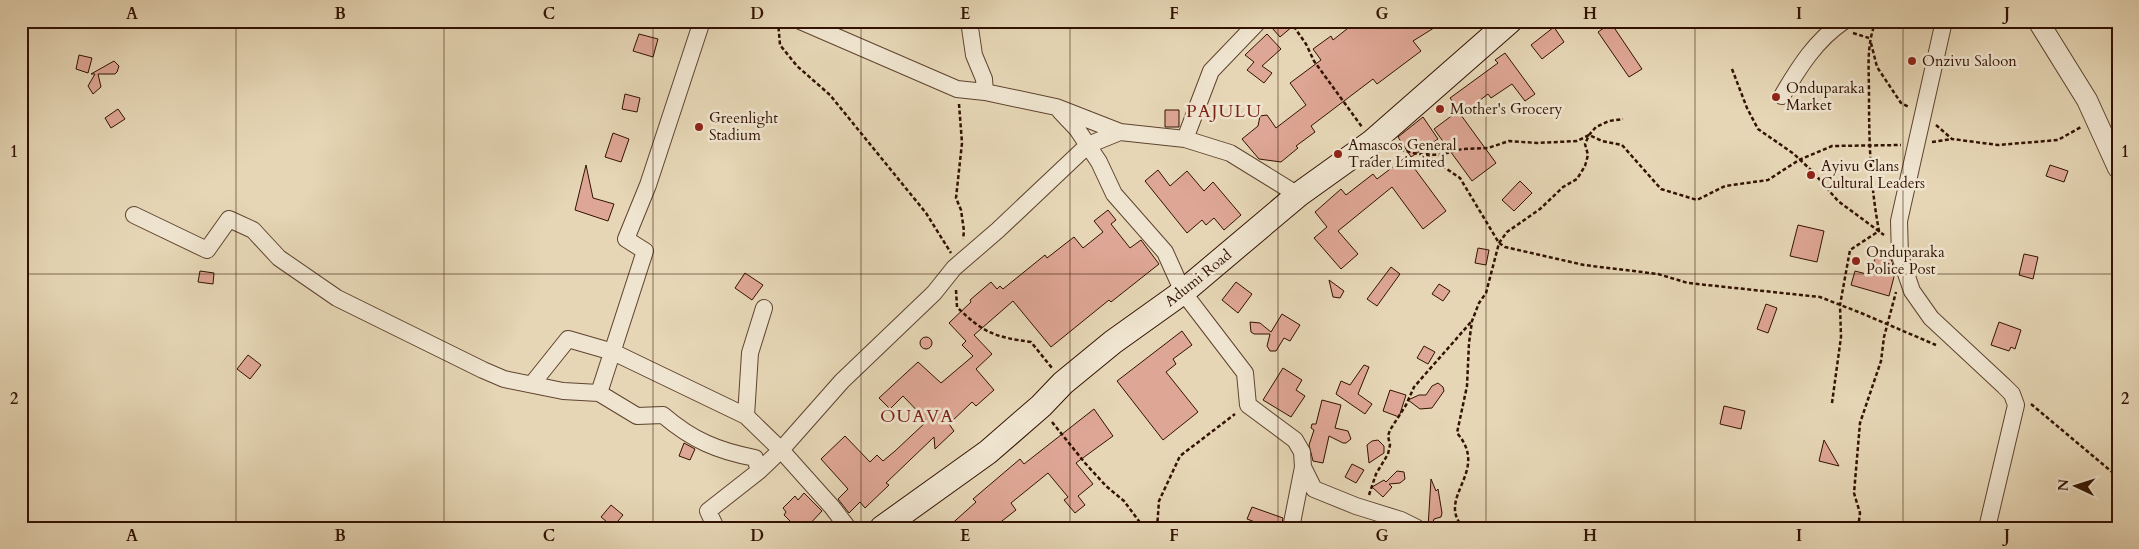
<svg xmlns="http://www.w3.org/2000/svg" width="2139" height="549" font-family="Cardo,serif">
<style>
.building{fill:#dea694;stroke:#321202}
.lines{fill:none;stroke-linecap:round;stroke-linejoin:round}
.minor-casing{stroke:#5f432f;stroke-width:18}
.tertiary-casing{stroke:#5f432f;stroke-width:22}
.secondary-casing{stroke:#321202;stroke-width:26}
.path{stroke:#321202;stroke-width:2.5;stroke-dasharray:4 2.5;stroke-linecap:butt}
.minor{stroke:#efe4cf;stroke-width:16}
.tertiary{stroke:#efe4cf;stroke-width:20}
.secondary{stroke:#efe4cf;stroke-width:24}
.grid{fill:none;stroke:#321202;stroke-width:1;stroke-opacity:0.55}
.poi-dot{fill:#8f2418;stroke:#efe4cf;stroke-width:2}
.labels{text-anchor:middle;stroke-width:5;stroke-linejoin:round;paint-order:stroke}
.poi-label{font-size:15px;fill:#321202;stroke:#efe4cf;text-anchor:start}
.street-label{font-size:15px;fill:#321202;stroke:#efe4cf}
.quarter-label{font-size:18px;letter-spacing:1px;fill:#7a1f14;stroke:#efe4cf}
.neatline{fill:none;stroke:#321202;stroke-width:2}
.grid-label{font-size:16px;text-anchor:middle;font-weight:bold;fill:#321202}
</style>
<rect width="100%" height="100%" fill="#e6d6b5"/>
<filter id="stains"><feTurbulence type="fractalNoise" baseFrequency=".004" numOctaves="4"/><feColorMatrix values="0 0 0 0 .2 0 0 0 0 .09 0 0 0 0 .02 0 0 0 .5 -.17"/></filter>
<radialGradient id="worn" r=".72"><stop offset=".6" stop-color="#630" stop-opacity="0"/><stop offset="1" stop-color="#630" stop-opacity=".3"/></radialGradient>
<path class="building" d="M1280,21H1299L1280,37L1272,28Z
M1357,21H1400L1403,26L1412,21H1445L1413,41L1421,51L1377,84L1373,79L1311,126L1315,132L1296,146L1298,148L1281,162L1259,159L1242,139L1258,126L1260,116L1267,115L1276,128L1306,105L1290,83L1321,60L1313,49L1331,36L1333,40Z
M1611,23L1642,69L1629,77L1598,32Z
M1554,27L1564,42L1542,59L1531,45Z
M639,34L658,39L653,57L633,51Z
M1267,34L1281,49L1262,66L1272,73L1264,83L1247,70L1254,62L1245,55Z
M1505,53L1535,94L1525,101L1512,84L1491,98L1488,94L1462,114L1450,98L1498,63L1495,60Z
M79,55L92,58L88,73L76,69Z
M114,61L119,66L117,72L115,74H98L101,87L93,94L88,86L95,74H91Z
M625,94L640,98L637,112L622,109Z
M118,109L125,119L111,128L105,118Z
M1165,110H1179V127H1165Z
M1458,111L1496,163L1472,181L1434,129Z
M1423,117L1438,139L1411,157L1398,137Z
M613,133L629,139L621,162L605,157Z
M1406,157L1446,211L1423,229L1392,187L1338,231L1358,254L1341,269L1314,238L1327,227L1315,212L1341,189L1346,195L1373,174L1377,179Z
M586,165L593,198L614,204L608,221L575,210Z
M2050,165L2068,171L2064,182L2046,176Z
M1158,170L1170,186L1187,171L1204,191L1213,182L1241,215L1224,230L1214,218L1206,225L1202,220L1187,233L1145,181Z
M1520,181L1532,193L1514,211L1502,200Z
M1108,210L1116,220L1111,224L1130,248L1141,240L1159,264L1111,302L1109,300L1051,347L1013,301L974,335L992,354L976,369L994,390L976,406L972,402L949,424L954,431L935,449L934,437L886,483L889,485L865,508L860,502L849,513L838,499L848,489L821,459L845,436L870,462L877,455L883,461L895,451L927,421L903,396L890,409L879,398L918,362L941,383L973,356L962,345L966,341L949,323L971,302L970,300L991,282L997,289L1000,286L1003,289L1045,255L1047,258L1074,237L1083,248L1103,232L1094,221Z
M1798,225L1824,231L1817,262L1790,256Z
M1478,248L1489,250L1486,265L1475,263Z
M2024,254L2038,257L2033,279L2019,275Z
M1876,255L1891,259L1895,273L1889,296L1851,285L1855,271L1870,275Z
M1391,267L1400,274L1377,306L1367,299Z
M200,271L214,273L213,284L198,282Z
M745,273L763,285L752,300L735,288Z
M1329,280L1344,291L1340,298L1333,297Z
M1236,282L1252,294L1238,313L1222,300Z
M1439,284L1450,291L1443,301L1432,294Z
M1766,304L1777,308L1768,333L1757,329Z
M1282,314L1300,325L1290,341L1284,338L1276,351H1270L1267,346L1270,334H1254L1251,332L1250,322L1260,323L1271,332Z
M1999,322L2021,330L2015,349L2011,347L2009,351L1991,345Z
M1182,331L1192,345L1173,359L1176,364L1166,372L1198,412L1163,440L1117,381Z
M920 343a6 6 0 1 1 12 0a6 6 0 1 1-12 0Z
M1424,346L1435,352L1428,364L1417,358Z
M248,355L261,365L250,379L237,369Z
M1364,365L1369,367L1358,394L1372,404L1365,414L1336,394L1341,381L1350,385Z
M1283,368L1302,380L1296,390L1305,396L1291,417L1263,400Z
M1438,383L1443,387L1444,391L1432,408L1420,409L1408,400L1419,395H1426L1432,386Z
M1390,390L1406,395L1399,417L1383,411Z
M1322,400L1341,405L1335,428L1348,431L1351,439L1346,443H1343L1329,436L1323,463L1313,461L1309,445L1314,430L1311,428L1312,424H1316Z
M1724,406L1745,411L1741,429L1720,424Z
M1094,409L1113,436L1076,463L1093,484L1078,496L1085,505L1075,513L1064,500L1068,497L1048,473L1011,503L1016,510L993,528H947L976,502L973,499L1020,459L1024,464Z
M1378,440L1384,446V453L1369,463L1367,445L1372,441Z
M1824,440L1839,466L1819,461Z
M684,443L695,449L690,460L679,456Z
M1352,464L1364,470L1356,483L1345,477Z
M1397,471L1404,472L1405,479L1400,483L1389,484L1392,487L1383,497L1372,487L1384,480L1386,482Z
M1431,479L1436,491L1438,489L1442,513L1441,517L1434,519L1431,528H1428Z
M804,493L822,511L806,528H797L784,515L786,512L783,508L795,496L798,500Z
M611,505L623,515L613,527L601,517Z
M1252,507L1283,518L1281,528H1271L1247,519Z"/>
<g class="lines">
<g class="minor-casing">
<path id="minor" d="M800,21L957,89L985,92L1056,107L1120,132L1185,139L1230,153L1298,195
M969,21L974,55L984,79L985,92
M1944,21L1899,221L1900,256L1912,291L1931,318L2004,386L2012,394L2016,405L1987,528
M1782,96C1799,67 1816,40 1844,21
M1060,111L1077,129L1099,162L1114,194L1165,252L1183,292L1245,373L1248,405L1295,440L1302,452L1303,467L1291,528
M1185,139L1211,71L1259,21
M134,215L207,250L229,219L253,230L279,258L337,298L483,370L504,379L563,391L599,393L637,416L663,415C692,440 718,451 755,458L759,471L708,511L716,528
M532,384L568,339L613,352L746,416L781,450L832,507L848,528
M599,393L645,251L626,239L648,185L702,21
M746,416L750,353L764,308
M1303,467L1314,489L1356,506L1401,520L1417,528
M759,471L781,450L842,381L934,293L954,268L998,230L1088,145L1120,132"/>
</g>
<g class="tertiary-casing">
<path id="tertiary" d="M2038,21L2087,100L2118,168"/>
</g>
<g class="secondary-casing">
<path id="secondary" d="M882,528L988,452L1041,406L1063,383L1113,342L1183,292L1298,195L1372,142L1510,21"/>
</g>
<path class="path" d="M778,21L780,45L797,66L830,95L926,213L951,253
M1290,21L1306,44L1314,61L1362,127
M1769,21L1786,25L1813,26
M1853,33L1869,38
M1871,43L1877,67L1901,103L1909,107
M1732,69L1747,108L1758,129L1794,154L1813,172L1838,201L1884,235
M959,104L962,143L956,198L961,210L964,231L963,239
M1936,125L1952,139L1998,145L2058,140L2081,127
M1932,142L1952,139
M1394,148L1418,154L1439,155L1462,149L1488,148L1509,141L1537,143L1577,141L1589,135L1602,141L1622,145L1661,189L1697,200L1725,186L1768,180L1799,160L1832,146L1901,145
M1426,155L1460,178L1499,243L1505,247L1584,265L1658,274L1688,283L1820,297L1861,313L1936,345
M956,290L957,307C983,333 995,337 1031,342L1052,368
M1832,403L1841,337L1840,305L1850,250L1879,231C1870,183 1869,141 1869,93C1869,68 1866,45 1876,21
M2031,404L2118,477
M1052,422L1085,463L1106,486L1124,501L1144,528
M1369,495L1376,474L1388,454L1390,445L1388,436L1390,430L1406,405L1414,387L1471,322
M1157,528L1159,501L1180,456L1235,414
M1464,528C1434,498 1491,472 1457,433L1467,386L1469,343L1472,321L1479,303L1486,293L1499,243L1507,232L1540,209L1563,187L1577,179L1585,166L1588,155L1585,144L1589,135L1596,127L1609,121L1623,119
M1858,528L1860,513L1854,493L1860,423L1881,361L1884,337L1896,292"/>
<use href="#minor" class="minor"/>
<use href="#tertiary" class="tertiary"/>
<use href="#secondary" class="secondary"/>
</g>
<path class="grid" d="M236,21V528M444,21V528M653,21V528M861,21V528M1070,21V528M1278,21V528M1486,21V528M1695,21V528M1903,21V528M21,274H2118"/>
<g class="poi-dot">
<circle cx="1912" cy="61" r="5"/>
<circle cx="1776" cy="97" r="5"/>
<circle cx="1440" cy="109" r="5"/>
<circle cx="699" cy="127" r="5"/>
<circle cx="1338" cy="154" r="5"/>
<circle cx="1811" cy="175" r="5"/>
<circle cx="1856" cy="261" r="5"/>
</g>
<g class="labels">
<g class="poi-label">
<text x="1922" y="66">Onzivu Saloon</text>
<text x="1786" y="93">Onduparaka<tspan x="1786" dy="17">Market</tspan></text>
<text x="1450" y="114">Mother's Grocery</text>
<text x="709" y="123">Greenlight<tspan x="709" dy="17">Stadium</tspan></text>
<text x="1348" y="150">Amascos General<tspan x="1348" dy="17">Trader Limited</tspan></text>
<text x="1821" y="171">Ayivu Clans<tspan x="1821" dy="17">Cultural Leaders</tspan></text>
<text x="1866" y="257">Onduparaka<tspan x="1866" dy="17">Police Post</tspan></text>
</g>
<g class="street-label">
<text transform="translate(1198 278) rotate(-39)" y="5">Adumi Road</text>
</g>
<g class="quarter-label">
<text x="1224" y="117">PAJULU</text>
<text x="917" y="422">OUAVA</text>
</g>
</g>
<rect width="2139" height="549" fill="none" stroke="#e6d6b5" stroke-width="55"/>
<g transform="translate(2076 486) rotate(274)" stroke="#efe4cf" stroke-width="4" paint-order="stroke">
<path d="M0-4L9 19L0 12L-9 19Z" fill="#321202"/>
<text y="-8" font-size="14" font-weight="bold" text-anchor="middle" fill="#321202">N</text>
</g>
<rect x="28" y="28" width="2084" height="494" class="neatline"/>
<g class="grid-label">
<text x="132" y="19">A</text>
<text x="340" y="19">B</text>
<text x="549" y="19">C</text>
<text x="757" y="19">D</text>
<text x="965" y="19">E</text>
<text x="1174" y="19">F</text>
<text x="1382" y="19">G</text>
<text x="1590" y="19">H</text>
<text x="1799" y="19">I</text>
<text x="2007" y="19">J</text>
<text x="14" y="157">1</text>
<text x="2125" y="157">1</text>
<text x="14" y="404">2</text>
<text x="2125" y="404">2</text>
<text x="132" y="541">A</text>
<text x="340" y="541">B</text>
<text x="549" y="541">C</text>
<text x="757" y="541">D</text>
<text x="965" y="541">E</text>
<text x="1174" y="541">F</text>
<text x="1382" y="541">G</text>
<text x="1590" y="541">H</text>
<text x="1799" y="541">I</text>
<text x="2007" y="541">J</text>
</g>
<rect width="100%" height="100%" filter="url(#stains)"/>
<rect width="100%" height="100%" fill="url(#worn)"/>
</svg>
